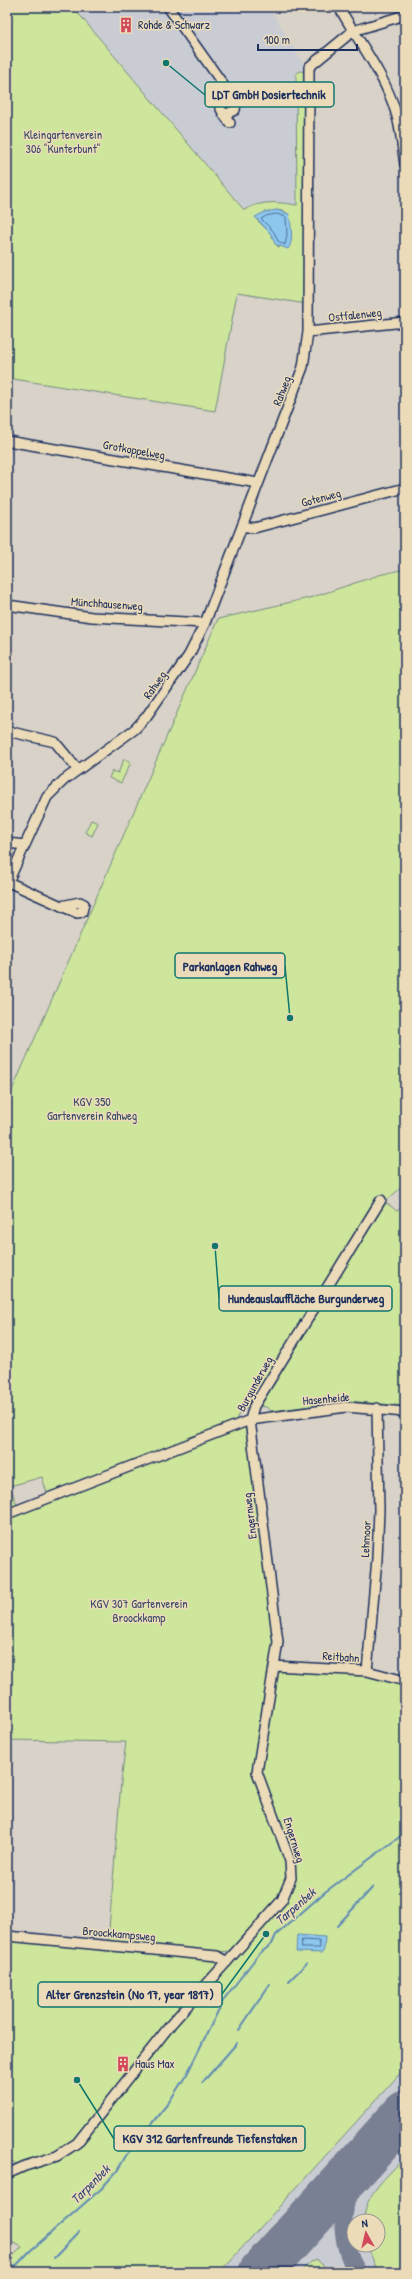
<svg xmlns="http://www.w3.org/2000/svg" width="412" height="2279" font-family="'Patrick Hand',sans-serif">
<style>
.built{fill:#caccd3;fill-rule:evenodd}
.green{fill:#cde69c;stroke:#748a7d;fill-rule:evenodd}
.water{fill:#8ec7ee;stroke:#608ab4}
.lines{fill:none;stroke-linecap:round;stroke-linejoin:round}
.shore{stroke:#496c98;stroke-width:1}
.stream{stroke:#608ab4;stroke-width:2}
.taxiway{stroke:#7a8093;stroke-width:18}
.runway{stroke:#7a8093;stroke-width:45}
.minor-casing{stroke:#1b2f5e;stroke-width:12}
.minor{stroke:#ecdbb8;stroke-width:9}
.labels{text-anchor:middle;stroke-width:3;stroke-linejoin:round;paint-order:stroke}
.poi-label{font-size:12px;fill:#1b2f5e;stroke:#ecdbb8;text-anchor:start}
.park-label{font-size:12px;fill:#364a67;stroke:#ecdbb8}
.street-label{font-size:12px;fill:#1b2f5e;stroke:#ecdbb8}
.water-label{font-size:13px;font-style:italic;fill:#2c4674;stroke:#ecdbb8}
.leader{fill:none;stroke:#0f766e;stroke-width:1.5}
.callout-dot{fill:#0f766e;stroke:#ecdbb8;stroke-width:1.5}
.callout{fill:#ecdbb8;stroke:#0f766e;stroke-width:1.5}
.callout-label{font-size:13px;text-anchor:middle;font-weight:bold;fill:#1b2f5e}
</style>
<rect width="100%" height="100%" fill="#d8d2c8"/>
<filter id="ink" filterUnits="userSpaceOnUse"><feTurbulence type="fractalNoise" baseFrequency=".025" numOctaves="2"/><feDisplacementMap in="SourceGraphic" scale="8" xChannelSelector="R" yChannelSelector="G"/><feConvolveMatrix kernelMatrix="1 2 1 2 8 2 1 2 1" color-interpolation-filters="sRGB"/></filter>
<g filter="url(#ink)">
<path class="built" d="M73,7H269L305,67L299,208L247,212Z
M405,1848V2272H25L291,1935ZM354,2221H378V2245H354Z"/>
<path class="green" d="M7,7H73L244,210C263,200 277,202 297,205L296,74L300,71L306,72L307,304L237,293L215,411L7,378V75L10,69L7,64ZM277,210L286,212L291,242L278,247L271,234L256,219Z
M405,569V1184L385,1202L397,1211L405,1205V1406L348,1401L272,1411L266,1407L251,1405L239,1413L235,1422L47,1493L42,1477L10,1486L17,1505L7,1508V1102L218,619L313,597L379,575Z
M124,759L131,762L121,783L109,778L112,771L118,773Z
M91,820L98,823L92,836L85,832Z
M245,1424L276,1636L270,1668L373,1674L405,1684V2068L220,2272H7V2262L22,2247L7,2239V2179L18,2171L16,2164L7,2157V1940L216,1958L218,1962L215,1974L159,2043L284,1902L288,1878L279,1898L230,1951L217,1952L108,1942L121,1782L126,1742L7,1740V1519Z
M405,2157V2272H380L375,2265L367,2245H378V2221H364C364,2194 388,2176 405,2157Z
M316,2259L331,2272H301L310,2262Z"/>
<path class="water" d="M277,210L289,214C291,223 294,242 288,249L275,244L271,234L255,217L265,212Z
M297,1935L325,1937L324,1950L322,1953L296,1952Z"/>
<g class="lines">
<path class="shore" d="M277,214L286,217L287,235L285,245L278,241L274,232L261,219L266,216Z
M302,1940L319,1941L320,1948H302Z"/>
<path class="stream" d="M337,1926L373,1887
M289,1981L307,1963
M239,2030L270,1984
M202,2083L237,2043
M54,2258L79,2232
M10,2272L30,2251L101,2189L117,2171L127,2154L169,2102L187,2074L224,1999L259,1954L272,1944L276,1935L325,1892L405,1833
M40,2272L42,2271"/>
<path class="taxiway" d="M357,2272C336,2236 341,2196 362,2161"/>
<path class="runway" d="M261,2272L405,2113"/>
<g class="minor-casing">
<path id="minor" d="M168,7L220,80V107L224,115L235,110L236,104L220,80
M339,7C358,41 385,75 396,113C401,129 402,147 405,164
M224,115L230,123
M308,332L405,322
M7,441L258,483
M242,526L254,528L405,488
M7,605L92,617L205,623
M7,731L55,742L78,770
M7,843L25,845
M8,882L77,913L82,912L84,904L80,902L61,906
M7,884L47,797L64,780L135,729L146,717L189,655L205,623L303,367L308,332L309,67L353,31L405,15
M7,1514L250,1420L346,1407L405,1412
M274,1666L367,1671L405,1681
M367,1671L377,1559L379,1510L377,1408
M7,1936L217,1956L227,1962
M7,2174L25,2166L57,2156L77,2143L172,2023L282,1900L291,1878L290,1861L257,1772L278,1642L250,1420L254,1406L381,1200"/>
</g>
<use href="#minor" class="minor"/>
</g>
</g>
<defs>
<g id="building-bare" transform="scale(1.2)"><path d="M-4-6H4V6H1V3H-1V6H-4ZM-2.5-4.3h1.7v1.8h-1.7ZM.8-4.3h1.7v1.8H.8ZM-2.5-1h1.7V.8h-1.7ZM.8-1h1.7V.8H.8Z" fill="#d1495b" stroke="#ecdbb8" stroke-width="2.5" paint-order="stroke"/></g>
</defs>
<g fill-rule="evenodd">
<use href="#building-bare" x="126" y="25"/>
<use href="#building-bare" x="123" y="2064"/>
</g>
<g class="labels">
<g class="poi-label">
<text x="138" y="29">Rohde &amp; Schwarz</text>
<text x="135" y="2068">Haus Max</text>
</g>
<g class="park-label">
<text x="63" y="139">Kleingartenverein<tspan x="63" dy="14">306 "Kunterbunt"</tspan></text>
<text x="92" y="1106">KGV 350<tspan x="92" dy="14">Gartenverein Rahweg</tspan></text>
<text x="139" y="1608">KGV 307 Gartenverein<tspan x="139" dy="14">Broockkamp</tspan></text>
</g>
<g class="street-label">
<text transform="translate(355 315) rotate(-6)" y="4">Ostfalenweg</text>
<text transform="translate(282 391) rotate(-69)" y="4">Rahweg</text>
<text transform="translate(134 450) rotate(10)" y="4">Grotkoppelweg</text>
<text transform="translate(321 498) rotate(-15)" y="4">Gotenweg</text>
<text transform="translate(107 604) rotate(4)" y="4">Münchhausenweg</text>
<text transform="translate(155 685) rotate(-55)" y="4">Rahweg</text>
<text transform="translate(255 1384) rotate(-61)" y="4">Burgunderweg</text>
<text transform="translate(326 1399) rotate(-5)" y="4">Hasenheide</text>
<text transform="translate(250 1516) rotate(-97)" y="4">Engernweg</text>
<text transform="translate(366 1539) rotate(-87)" y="4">Lehmoor</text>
<text transform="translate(341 1657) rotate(4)" y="4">Reitbahn</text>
<text transform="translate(294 1840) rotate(73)" y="4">Engernweg</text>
<text transform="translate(119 1934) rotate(5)" y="4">Broockkampsweg</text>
</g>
<g class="water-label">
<text transform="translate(295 1906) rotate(-41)" y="5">Tarpenbek</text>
<text transform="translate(90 2184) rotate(-45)" y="5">Tarpenbek</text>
</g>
</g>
<path class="leader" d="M166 63L205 95M290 1018L285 966M215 1246L219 1298M266 1934L222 1994M77 2080L114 2139"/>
<g class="callout-dot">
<circle cx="166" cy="63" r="4"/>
<circle cx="290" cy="1018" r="4"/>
<circle cx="215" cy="1246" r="4"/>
<circle cx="266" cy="1934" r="4"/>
<circle cx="77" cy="2080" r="4"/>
</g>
<g class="callout">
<rect x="205" y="82" width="129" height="25" rx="4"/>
<rect x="175" y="953" width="110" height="25" rx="4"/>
<rect x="219" y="1286" width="173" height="25" rx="4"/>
<rect x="38" y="1982" width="184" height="25" rx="4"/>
<rect x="114" y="2126" width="191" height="25" rx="4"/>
</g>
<g class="callout-label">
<text x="269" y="99">LDT GmbH Dosiertechnik</text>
<text x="230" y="971">Parkanlagen Rahweg</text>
<text x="306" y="1303">Hundeauslauffläche Burgunderweg</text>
<text x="130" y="1999">Alter Grenzstein (No 17, year 1817)</text>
<text x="210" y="2143">KGV 312 Gartenfreunde Tiefenstaken</text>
</g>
<rect width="412" height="2279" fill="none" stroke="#ecdbb8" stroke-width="24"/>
<rect x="12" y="12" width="388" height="2255" fill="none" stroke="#1b2f5e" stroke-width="1.5" filter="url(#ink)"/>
<g transform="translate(366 2233) rotate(352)"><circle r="19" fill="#ecdbb8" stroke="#989694"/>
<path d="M0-3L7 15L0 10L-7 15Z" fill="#d1495b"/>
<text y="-6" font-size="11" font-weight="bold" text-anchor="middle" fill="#1b2f5e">N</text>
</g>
<path d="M258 44v6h99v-6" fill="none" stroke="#1b2f5e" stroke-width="2"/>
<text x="264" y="44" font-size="12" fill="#1b2f5e" stroke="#ecdbb8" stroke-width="3" paint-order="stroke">100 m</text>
</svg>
